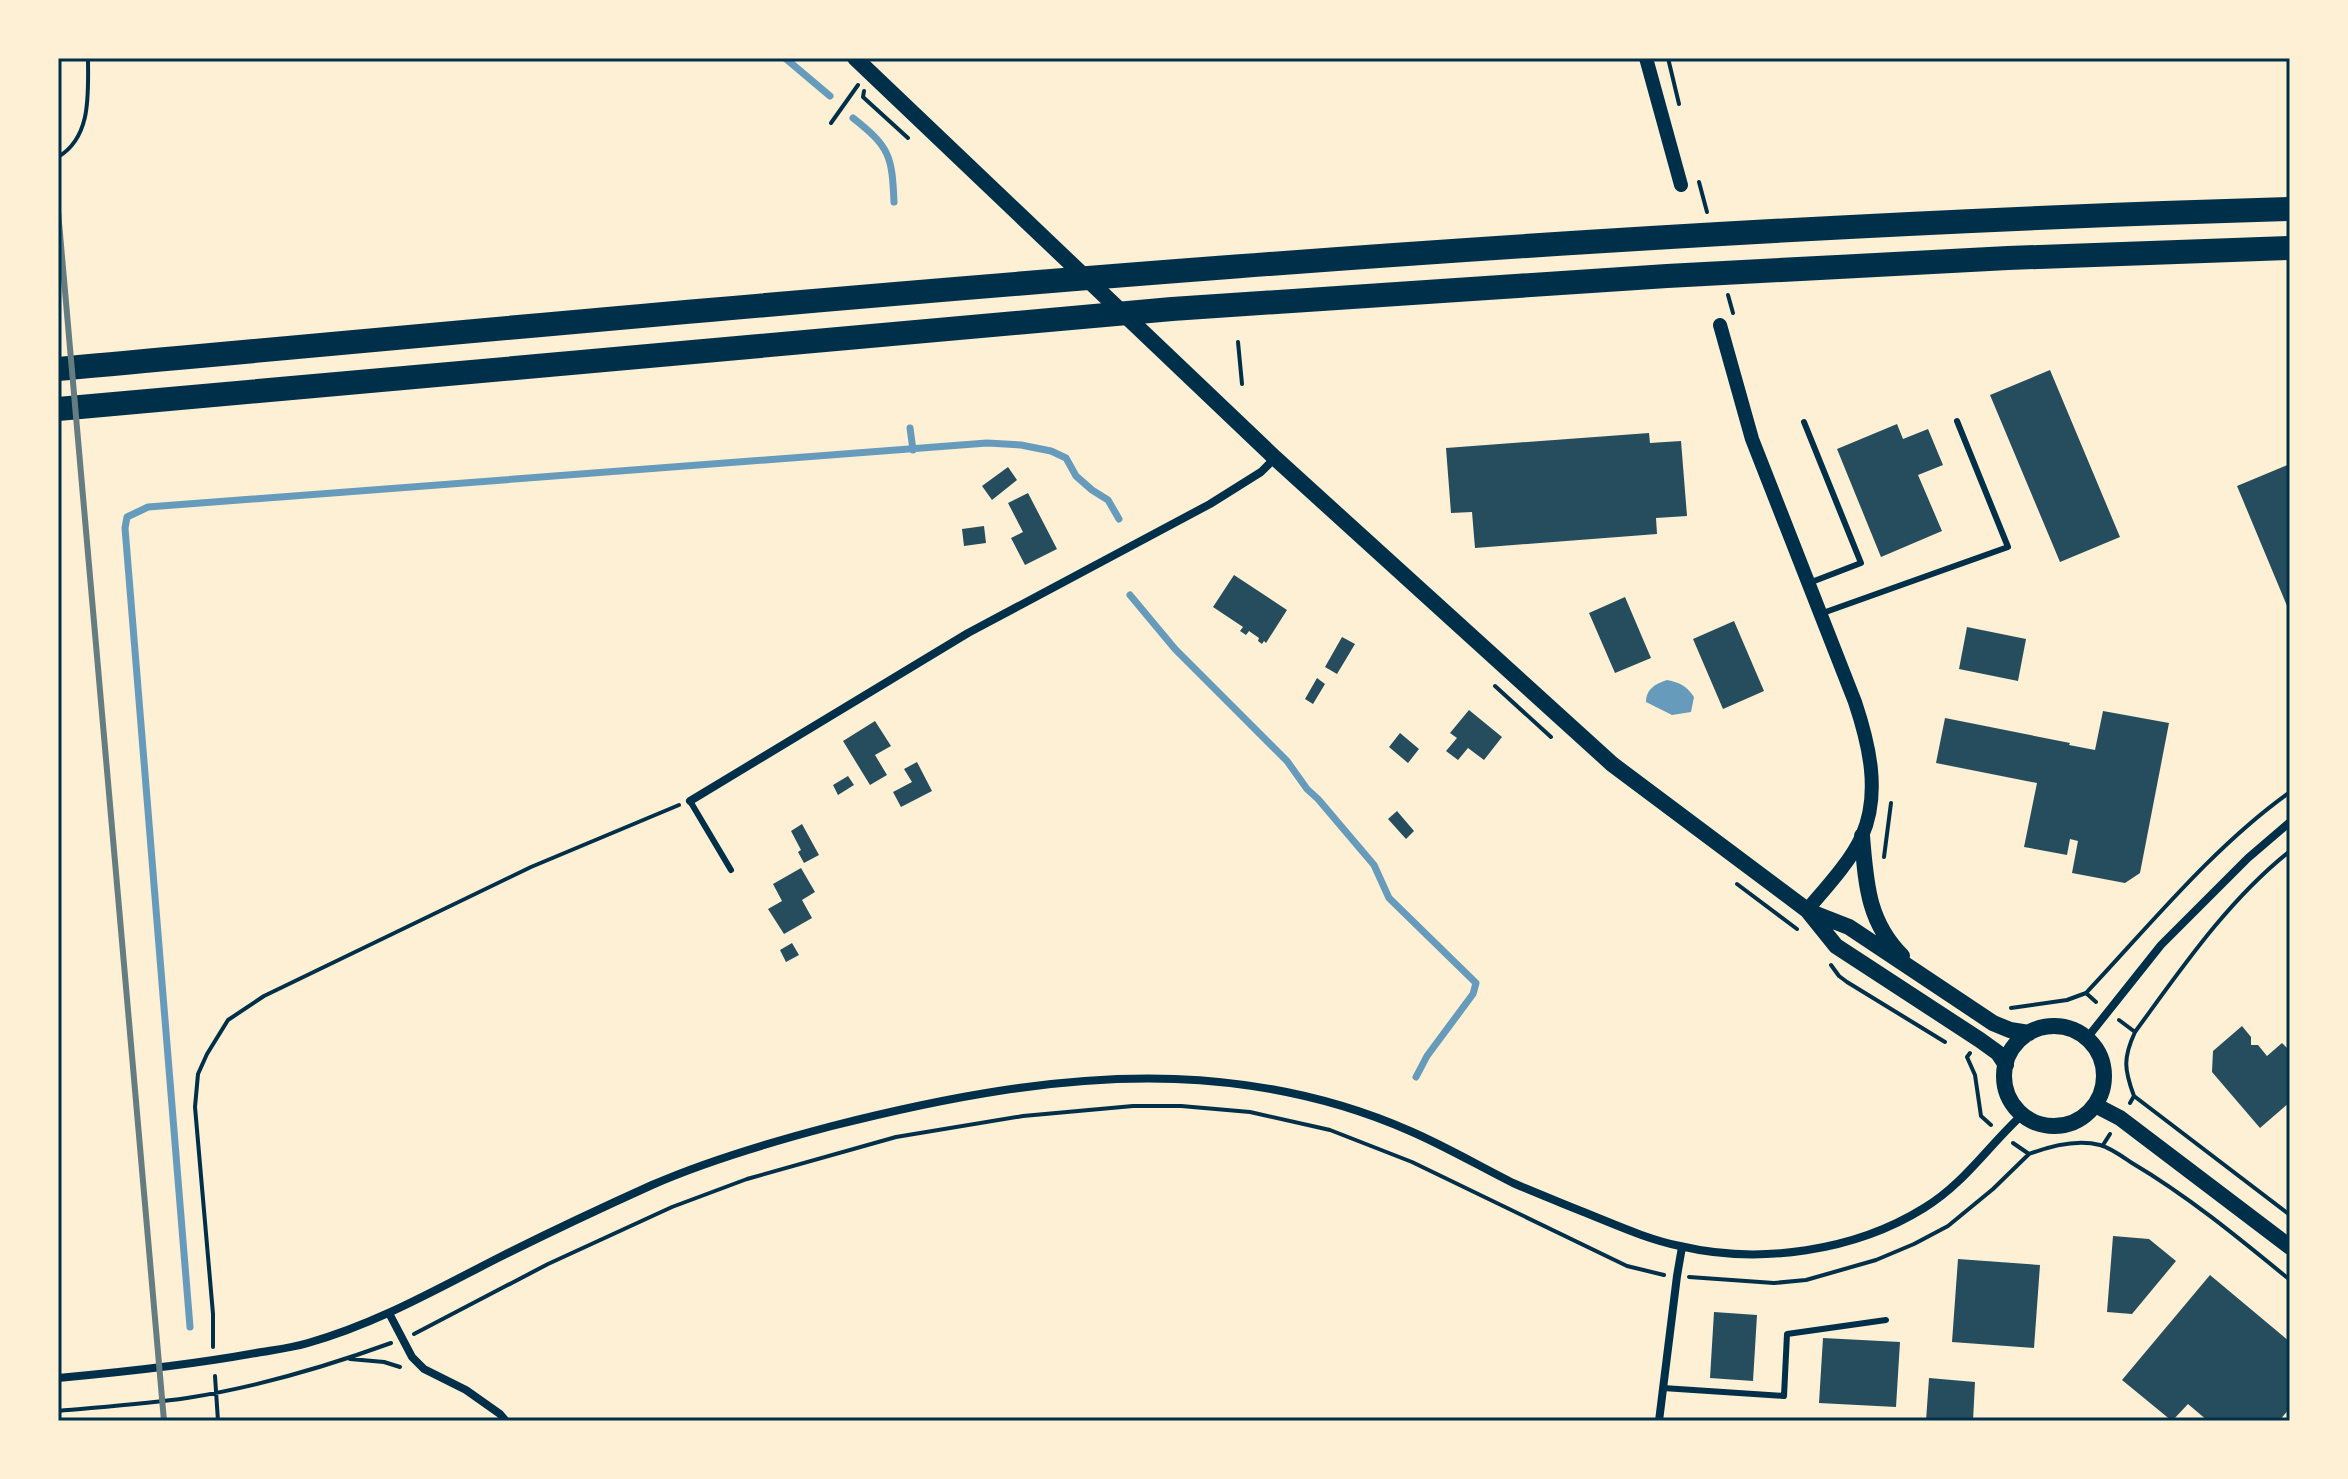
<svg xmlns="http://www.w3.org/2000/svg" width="2348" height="1479" font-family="'Golos Text',sans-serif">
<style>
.water{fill:#669bbc}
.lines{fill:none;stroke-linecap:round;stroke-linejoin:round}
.stream{stroke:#669bbc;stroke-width:7}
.building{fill:#264d5e}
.path{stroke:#003049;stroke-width:4}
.service{stroke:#003049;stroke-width:6}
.minor{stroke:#003049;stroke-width:8}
.tertiary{stroke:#003049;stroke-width:14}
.secondary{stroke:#003049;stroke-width:16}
.motorway{stroke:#003049;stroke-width:24}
.rail{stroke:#657d81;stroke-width:6}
.neatline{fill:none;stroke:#003049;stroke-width:3}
</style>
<rect width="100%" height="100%" fill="#fdf0d5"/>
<path class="water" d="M1667,680C1680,683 1686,685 1694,697L1691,712L1672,715L1646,702C1646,689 1655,684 1667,680Z"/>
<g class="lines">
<path class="stream" d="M785,58L830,96
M853,118C890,147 892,156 894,202
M910,428L913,450
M1130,595L1175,649L1287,761L1307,789L1318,799L1374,865L1389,898L1476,983L1473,994L1427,1056L1416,1077
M190,1327L125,528L127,517L148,507L987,443L1021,445L1051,451L1066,458L1076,476L1092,490L1108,500L1119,519"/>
</g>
<path class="building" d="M2050,370L2120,537L2060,562L1990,395Z
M1897,424L1903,439L1928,429L1943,465L1918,475L1942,531L1881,557L1837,449Z
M1649,433L1650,443L1681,441L1687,516L1656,518L1657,534L1475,548L1472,512L1451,513L1446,448Z
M2290,464V613L2237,486Z
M1008,467L1017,480L992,500L982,486Z
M1028,493L1057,549L1025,565L1011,538L1023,532L1008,503Z
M984,526L986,543L964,546L962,529Z
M1234,575L1287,610L1266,643L1264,641L1262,644L1258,641L1259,638L1249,631L1246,635L1240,631L1243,627L1213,607Z
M1625,597L1651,658L1615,673L1589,613Z
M1734,621L1764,691L1723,709L1693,639Z
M1967,627L2026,639L2018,681L1959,669Z
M1342,637L1355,644L1337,674L1325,667Z
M1317,678L1325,684L1313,704L1305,699Z
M1469,710L1502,737L1484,760L1468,748L1458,760L1446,751L1457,738L1450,733Z
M2103,711L2169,723L2140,873L2125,883L2072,873L2078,841L2070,839L2067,855L2024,847L2037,783L1936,763L1945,718L2070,743L2069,745L2095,750Z
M875,721L891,746L875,755L887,775L870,785L843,741Z
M1400,733L1419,749L1408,763L1389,747Z
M917,762L932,791L901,807L893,792L912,782L904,769Z
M848,776L854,785L838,795L833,785Z
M1397,811L1414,831L1406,839L1388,819Z
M802,824L819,855L804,863L798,852L801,850L791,831Z
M801,868L815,892L802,900L812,918L784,934L768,909L782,901L773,884Z
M792,943L799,955L786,962L780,950Z
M2242,1026L2251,1037V1045H2258L2267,1056L2282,1043L2287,1048L2290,1045V1102L2260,1128L2212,1072L2213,1051Z
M2113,1236L2149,1239L2176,1261L2132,1314L2107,1312Z
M1958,1259L2040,1265L2034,1348L1952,1342Z
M2210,1275L2290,1342V1408L2279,1421H2208L2188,1404L2172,1421L2122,1380Z
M1714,1312L1757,1315L1753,1381L1710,1378Z
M1823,1338L1900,1342L1896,1407L1819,1403Z
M1929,1378L1975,1382L1973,1421H1926Z"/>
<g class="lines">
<path class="path" d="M1668,58L1679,104
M864,91L863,97L908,138
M831,123L858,85
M58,157C92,137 88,93 88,58
M1699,182L1707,212
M1728,295L1733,313
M1238,342L1242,384
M1495,686L1551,737
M1884,857L1891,803
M1737,884L1797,929
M1831,965L1839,976L1847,982L1945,1042
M2086,993C2150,925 2214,846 2290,792
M2011,1008L2067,1000L2086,993L2096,1002
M2119,1020L2135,1032C2123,1058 2124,1069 2134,1096L2130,1103
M2135,1032C2181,969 2228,900 2290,851
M1970,1053L1967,1057L1975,1075L1981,1116L1991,1125
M2134,1096L2290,1215
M2013,1143L2029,1154C2050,1146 2078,1139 2100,1145C2111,1148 2123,1157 2132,1163C2188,1196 2240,1239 2290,1280
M2103,1145L2110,1134
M1689,1277L1774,1283L1806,1280L1876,1260L1914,1244L1948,1226L1993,1189L2029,1154
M414,1334L548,1264L672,1207L747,1179L896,1137L1023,1116L1133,1106H1181L1250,1112L1330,1130L1412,1162L1627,1266L1664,1275
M213,1347V1314L195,1107L198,1074L207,1054L228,1020L264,996L531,867L679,805
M350,1359L384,1362L400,1367
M215,1376L218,1421
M58,1411C101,1407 145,1404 187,1398C257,1387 325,1367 391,1343"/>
<path class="service" d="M1804,422L1861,563L1809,583
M1820,614L2008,547L1957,421
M690,801L731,870
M1663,1388L1784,1396L1787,1334L1886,1320"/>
<path class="minor" d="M690,801L968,633L1210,504L1261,472L1275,458
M2087,1038L2161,945L2248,858L2290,822
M390,1315L412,1357L424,1369L466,1390L500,1414L506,1421
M58,1378C125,1372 190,1365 256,1353C273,1350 291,1348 308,1343C376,1324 437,1289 500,1257C550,1232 601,1208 652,1185C709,1160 771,1142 832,1126C943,1098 1059,1075 1175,1079C1256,1082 1335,1098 1410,1131C1445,1146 1479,1166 1513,1183C1536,1193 1559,1202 1581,1211C1614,1224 1646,1239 1680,1246C1760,1265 1855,1251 1924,1208C1964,1184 1989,1145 2023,1114
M1659,1421L1677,1276L1682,1247"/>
<path class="tertiary" d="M1646,58L1681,185
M1720,325L1752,439L1855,702C1869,744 1881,793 1862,836C1851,861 1825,889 1807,910"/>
<path class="secondary" d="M855,58L1275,458L1612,764L1807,910L1836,946L1980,1040L1998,1053L2006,1065
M1862,836C1866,882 1867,921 1902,956
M1808,911L1849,927L1993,1023L2010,1030L2029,1033
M2004 1076a50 50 0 1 1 100 0a50 50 0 1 1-100 0Z
M2095,1105L2120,1118L2290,1247"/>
<path class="motorway" d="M58,369C801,301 1544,230 2290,209
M58,409L1172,309L1667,276L2008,258L2290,248"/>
<path class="rail" d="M58,211L164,1421"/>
</g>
<rect width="2348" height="1479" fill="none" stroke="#fdf0d5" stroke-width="120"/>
<rect x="60" y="60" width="2228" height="1359" class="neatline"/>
</svg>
